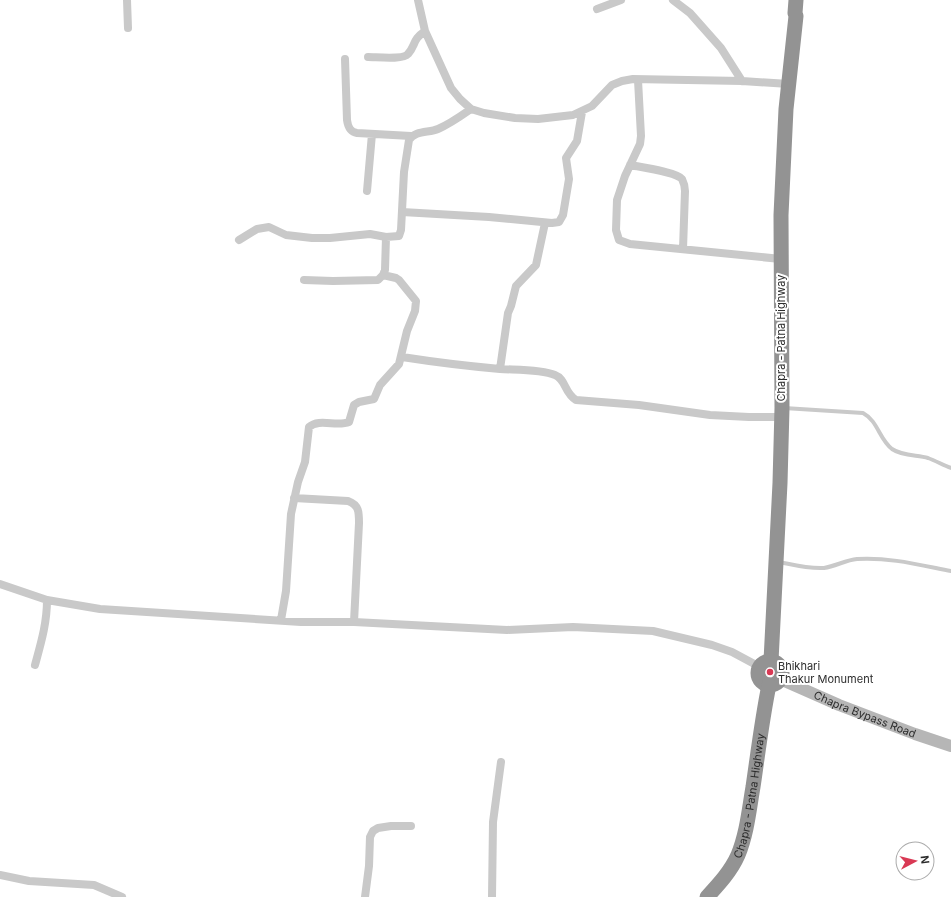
<svg xmlns="http://www.w3.org/2000/svg" width="951" height="897" font-family="Inter,sans-serif">
<style>
.lines{fill:none;stroke-linecap:round;stroke-linejoin:round}
.lane{stroke:#c9c9c9;stroke-width:4}
.street{stroke:#c9c9c9;stroke-width:8}
.secondary{stroke:#b6b6b6;stroke-width:12}
.highway{stroke:#939393;stroke-width:15}
.poi-dot{fill:#d93954;stroke:#fff;stroke-width:1.5}
.labels{text-anchor:middle;stroke-width:4;stroke-linejoin:round;paint-order:stroke}
.street-label{font-size:11px;fill:#2c2c2c;stroke:#fff}
.poi-label{font-size:11px;fill:#2c2c2c;stroke:#fff;text-anchor:start}
</style>
<rect width="100%" height="100%" fill="#fff"/>
<g class="lines">
<path class="lane" d="M784,408L863,413C878,421 879,439 892,449C902,456 917,455 928,458C936,461 943,465 951,468
M779,562C794,565 809,569 824,568C836,566 846,560 857,559C889,557 920,565 951,571"/>
<path class="street" d="M127,0L128,28
M418,0L425,31L451,88L460,99L471,109L484,113L515,118L538,119L573,115L592,106L612,85L622,81L633,79L742,81L789,84
M673,0L690,13L721,48L742,81
M597,9L621,0
M368,57C377,57 403,60 408,54C416,45 412,40 425,31
M345,59L347,120C348,127 350,132 357,133L411,136
M638,80L641,136L640,144L625,176L617,200L616,230L619,240L630,244L781,259
M630,165C640,167 676,172 682,179C684,183 685,187 685,191L683,249
M367,191L372,134
M402,212L489,217L552,223L559,222L563,215L569,179L566,158L577,141L582,112
M239,240L257,229L269,227L286,235L312,238H330L370,234L386,237L399,236L401,230L404,172L409,140C415,130 429,133 438,129C450,124 461,116 471,109
M304,280L333,281L378,280L383,275L385,270L386,237
M402,357C434,362 467,366 500,369C515,370 541,369 555,375C566,379 564,393 576,400L639,405L710,415L749,417H782
M500,369L508,313L511,306L516,286L536,265L545,223
M294,498L348,501C359,505 359,512 359,523L354,622
M0,584L47,600L100,609L301,622H354L507,630L573,627L653,631L712,645L732,652L760,667
M281,620L286,591L291,514L298,482L305,462L309,427C319,418 337,427 349,422L354,405L359,402L374,399L380,385L399,364L407,331L415,311L416,301L399,280L396,278L383,275
M35,665C41,643 47,623 47,600
M0,875L29,881L94,885L122,897
M365,897L369,866L370,837L373,831L378,828L391,826H411
M492,897L493,822L501,762"/>
<path class="secondary" id="s1" d="M780,679L839,705L915,734L951,746"/>
<g class="highway">
<path d="M771,661L780,483L782,408L781,215L786,109L796,16L795,13L796,0"/>
<circle cx="770" cy="673" r="12"/>
<path id="s2" d="M707,897C719,884 731,871 738,855C747,833 749,810 753,787C758,753 762,719 769,685"/>
</g>
</g>
<circle class="poi-dot" cx="770" cy="672" r="4"/>
<g class="labels">
<g class="street-label">
<text transform="translate(781 338) rotate(-90)" y="4">Chapra - Patna Highway</text>
<text dy="4" stroke="none"><textPath href="#s1" startOffset="92">Chapra Bypass Road</textPath></text>
<text dy="4" stroke="none"><textPath href="#s2" startOffset="113">Chapra - Patna Highway</textPath></text>
</g>
<g class="poi-label">
<text x="778" y="670">Bhikhari<tspan x="778" dy="13">Thakur Monument</tspan></text>
</g>
</g>
<g transform="translate(915 861) rotate(83)"><circle r="19" fill="#ffffff" stroke="#ababab"/>
<path d="M0-3L7 15L0 10L-7 15Z" fill="#d93954"/>
<text y="-6" font-size="11" font-weight="bold" text-anchor="middle" fill="#2c2c2c">N</text>
</g>
</svg>
